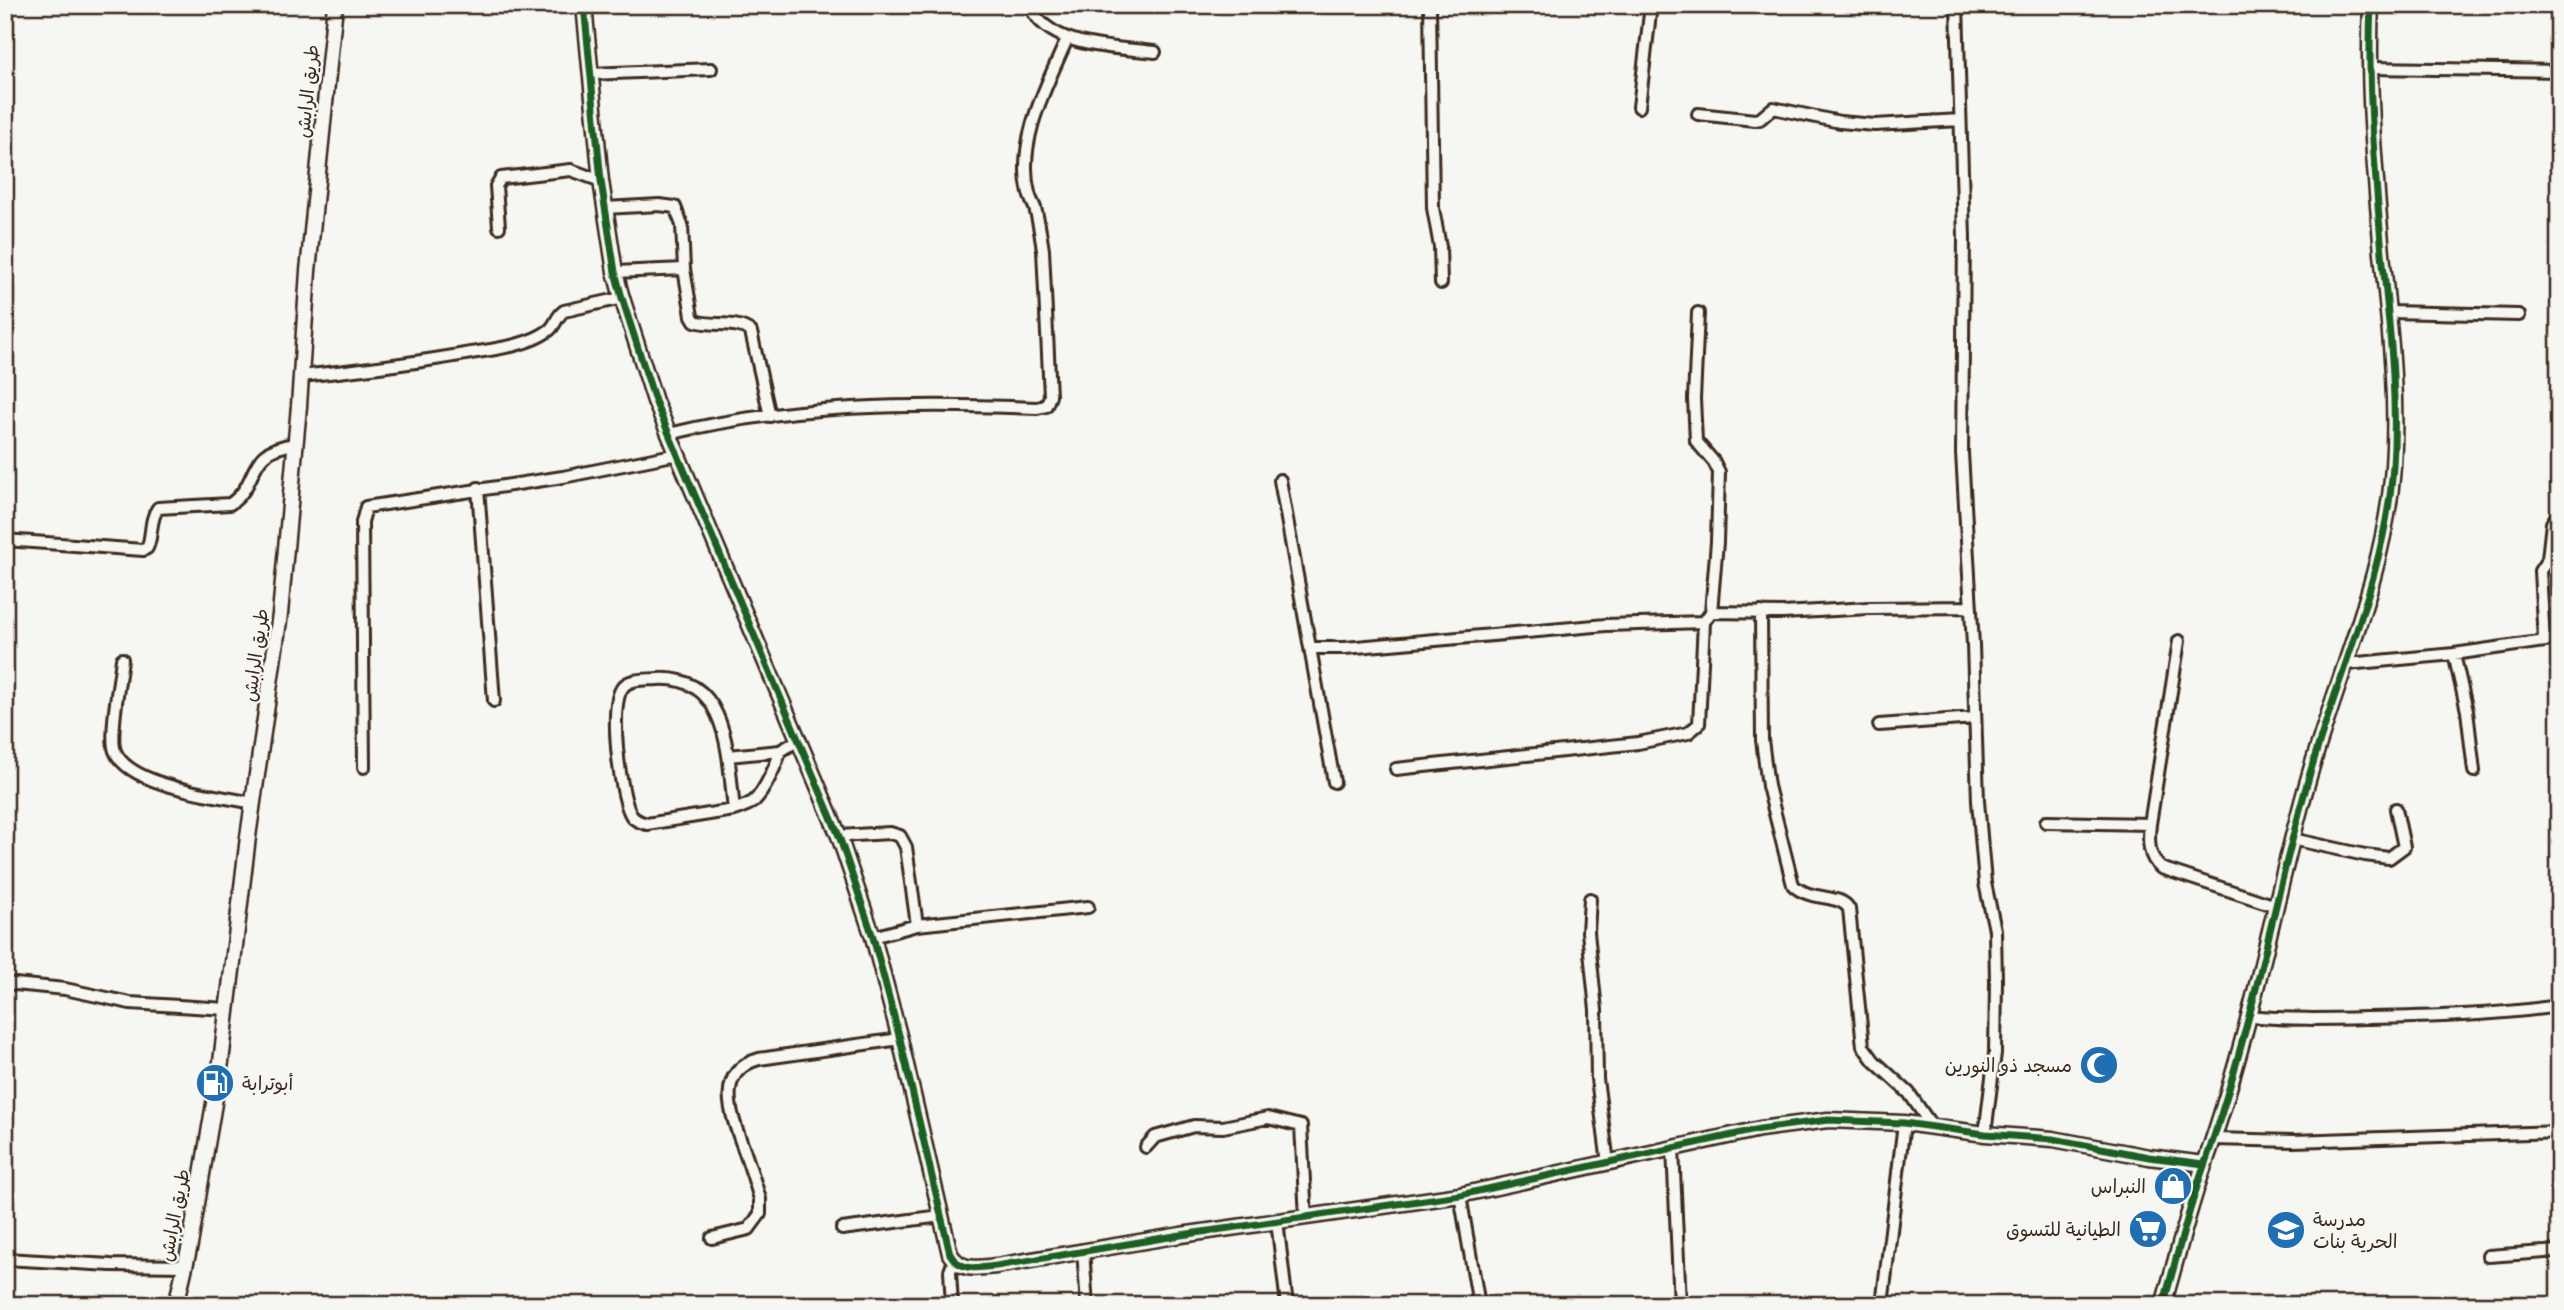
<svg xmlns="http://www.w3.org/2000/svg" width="2564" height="1310" font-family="Sriracha,'Playpen Sans Arabic',sans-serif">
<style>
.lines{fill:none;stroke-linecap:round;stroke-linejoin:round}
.minor-casing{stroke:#3b2a1e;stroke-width:16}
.tertiary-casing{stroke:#3b2a1e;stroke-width:19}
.minor{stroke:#f6f6f2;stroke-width:10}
.tertiary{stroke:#f6f6f2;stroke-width:14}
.cycleway-casing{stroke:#f6f6f2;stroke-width:11}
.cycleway{stroke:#1b5e20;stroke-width:7}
.labels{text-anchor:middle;stroke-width:5;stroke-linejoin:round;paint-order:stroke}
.street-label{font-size:19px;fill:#3b2a1e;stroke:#f6f6f2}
.poi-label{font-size:19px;fill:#3b2a1e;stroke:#f6f6f2;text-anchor:end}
</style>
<rect width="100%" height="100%" fill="#f6f6f2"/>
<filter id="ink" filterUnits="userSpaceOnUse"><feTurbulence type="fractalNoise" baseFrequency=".0143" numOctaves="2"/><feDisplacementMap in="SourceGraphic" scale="14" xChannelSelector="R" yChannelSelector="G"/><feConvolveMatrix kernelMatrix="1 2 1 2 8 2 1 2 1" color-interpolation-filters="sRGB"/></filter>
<g filter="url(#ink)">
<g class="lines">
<g class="minor-casing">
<path id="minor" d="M1029,5C1049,49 1115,47 1155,52
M1430,5L1433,208L1440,247L1441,283
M1957,5L1964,238L1962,453L1973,645L1978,801L1985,883L1995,930L1996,981L1995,1053L1985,1134
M2370,68L2559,71
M590,74L711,69
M1639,107L1651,5
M1698,114L1755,120L1760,119L1773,108L1840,122L1875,125L1960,120
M605,208L659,205L675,207L682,225L684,269L692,316L695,321C712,327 738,320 751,332L770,416
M499,227L496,186L501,178L571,170L601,181
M615,272L684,269
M2389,312L2519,315
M1698,313L1694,399L1696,441L1714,462L1719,472L1717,542L1711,612L1704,622
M301,376C359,370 415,363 471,353C495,349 527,346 548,331C556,326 556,316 564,311L622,298
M669,434C789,404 915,403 1037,408L1046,406L1050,396L1043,250C1041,236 1039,222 1035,208C1033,203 1030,198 1029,193C1016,141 1047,85 1067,39
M1280,480L1334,782
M478,488L494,701
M5,540L143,550L147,548C153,536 149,520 158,508L230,504C262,482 243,450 296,444
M1711,612L1783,613L1869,608L1971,607
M1761,612L1762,740L1768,786L1793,885C1810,902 1841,893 1849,909L1863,1046L1874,1061L1909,1093L1931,1125
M2179,641L2150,824C2148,841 2148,857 2161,868L2276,906
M2544,641L2540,571L2548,559L2552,523L2559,513
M1311,648H1345L1606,625L1704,622L1699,724L1688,733L1638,743L1396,769
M2454,654L2467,711L2474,771
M122,659C120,678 109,736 115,751C129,787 220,796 254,803
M2347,664L2454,654L2559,639
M1879,725L1975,718
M728,756L780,751
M364,767L362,522L366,507L563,477L678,454
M734,810C728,760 730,675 658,679C647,680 630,678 623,687C608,703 620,794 630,813C633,820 640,822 647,824L734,810C741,807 749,805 754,801C764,792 777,764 780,751L799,740
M2046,822L2150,824
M839,836L890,833L900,836L906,847L917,925L1088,907
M2292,839L2365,855L2389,858L2404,847L2396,809
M1590,899L1588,932L1596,1010L1597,1079L1608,1163
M2557,921L2559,950
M873,937L917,925
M5,983L65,989L130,1003L227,1009
M2249,1016C2288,1020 2327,1019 2367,1018C2431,1017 2495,1015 2559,1006
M2214,1139L2294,1141L2559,1132
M1146,1147L1155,1137L1194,1126L1223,1127L1268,1118L1301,1126L1306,1218
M1673,1148L1680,1305
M1460,1195L1479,1305
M1277,1221L1287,1305
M842,1229L941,1216
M712,1238L749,1229L760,1214V1199C755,1182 749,1164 743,1147C732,1117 713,1072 759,1059L900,1039
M1083,1250L1087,1305
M2488,1256L2559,1251
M5,1259L111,1265L185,1266
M952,1305L950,1271L954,1261
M1882,1305L1904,1123"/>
</g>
<g class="tertiary-casing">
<path id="tertiary" d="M584,5L601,181L615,272L622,298L655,401L839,836L873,937L900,1039L950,1254C961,1272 977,1268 996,1266L1181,1235L1460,1195L1760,1129L1828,1120L1904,1123L1985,1134L2053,1139L2149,1157L2204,1164
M176,1305L190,1245L221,1062L248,837L280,614L299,406L308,271L335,5
M2163,1305C2177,1258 2188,1210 2205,1163C2222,1115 2236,1066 2249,1016C2271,932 2288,846 2313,763C2342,665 2386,570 2393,466C2398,395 2389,323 2382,253C2375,171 2367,88 2371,5"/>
</g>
<use href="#minor" class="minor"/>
<use href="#tertiary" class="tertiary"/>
<g class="cycleway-casing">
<path id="cycleway" d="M584,5L601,181L615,272L622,298L655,401L839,836L873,937L900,1039L950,1254C961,1272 977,1268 996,1266L1181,1235L1460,1195L1760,1129L1828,1120L1904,1123L1985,1134L2053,1139L2149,1157L2204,1164
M2163,1305C2177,1258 2188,1210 2205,1163C2222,1115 2236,1066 2249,1016C2271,932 2288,846 2313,763C2342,665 2386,570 2393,466C2398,395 2389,323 2382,253C2375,171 2367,88 2371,5"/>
</g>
<use href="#cycleway" class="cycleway"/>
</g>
</g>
<defs>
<g id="mosque-disc" transform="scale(2.0125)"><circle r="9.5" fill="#1f6fb2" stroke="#f6f6f2"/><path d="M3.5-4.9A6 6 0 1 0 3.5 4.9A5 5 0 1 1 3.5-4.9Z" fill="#fff"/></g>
<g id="fuel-disc" transform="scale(2.0125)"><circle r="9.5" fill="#1f6fb2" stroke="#f6f6f2"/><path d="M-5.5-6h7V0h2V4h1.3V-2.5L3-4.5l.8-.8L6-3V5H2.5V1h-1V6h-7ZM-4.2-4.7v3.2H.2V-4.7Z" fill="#fff"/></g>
<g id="shop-disc" transform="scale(2.0125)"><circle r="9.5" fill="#1f6fb2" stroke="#f6f6f2"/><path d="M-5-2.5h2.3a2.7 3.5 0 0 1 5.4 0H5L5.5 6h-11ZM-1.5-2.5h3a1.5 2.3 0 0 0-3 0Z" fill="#fff"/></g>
<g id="supermarket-disc" transform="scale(2.0125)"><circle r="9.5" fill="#1f6fb2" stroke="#f6f6f2"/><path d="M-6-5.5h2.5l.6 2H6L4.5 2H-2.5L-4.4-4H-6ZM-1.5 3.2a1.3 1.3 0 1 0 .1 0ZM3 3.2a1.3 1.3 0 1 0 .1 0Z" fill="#fff"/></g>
<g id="school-disc" transform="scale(2.0125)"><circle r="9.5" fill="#1f6fb2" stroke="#f6f6f2"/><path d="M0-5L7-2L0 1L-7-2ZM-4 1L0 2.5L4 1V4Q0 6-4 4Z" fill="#fff"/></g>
</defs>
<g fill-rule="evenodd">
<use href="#mosque-disc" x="2099" y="1065"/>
<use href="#fuel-disc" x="215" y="1083"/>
<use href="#shop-disc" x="2173" y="1186"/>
<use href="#supermarket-disc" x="2148" y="1229"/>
<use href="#school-disc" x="2286" y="1230"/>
</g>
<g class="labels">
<g class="street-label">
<text transform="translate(307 91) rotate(-84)" y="7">طريق الرابش</text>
<text transform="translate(255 655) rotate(-82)" y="7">طريق الرابش</text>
<text transform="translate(174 1215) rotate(-79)" y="7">طريق الرابش</text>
</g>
<g class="poi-label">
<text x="2072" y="1072">مسجد ذو النورين</text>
<text x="242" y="1090" text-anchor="start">أبوترابة</text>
<text x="2146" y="1193">النبراس</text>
<text x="2313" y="1226" text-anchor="start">مدرسة<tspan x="2313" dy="22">الحرية بنات</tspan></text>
<text x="2121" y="1236">الطيانية للتسوق</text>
</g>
</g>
<rect width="2564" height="1310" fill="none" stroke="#f6f6f2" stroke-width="28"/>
<rect x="14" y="14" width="2536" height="1282" fill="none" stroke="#3b2a1e" stroke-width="2.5" filter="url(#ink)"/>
</svg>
